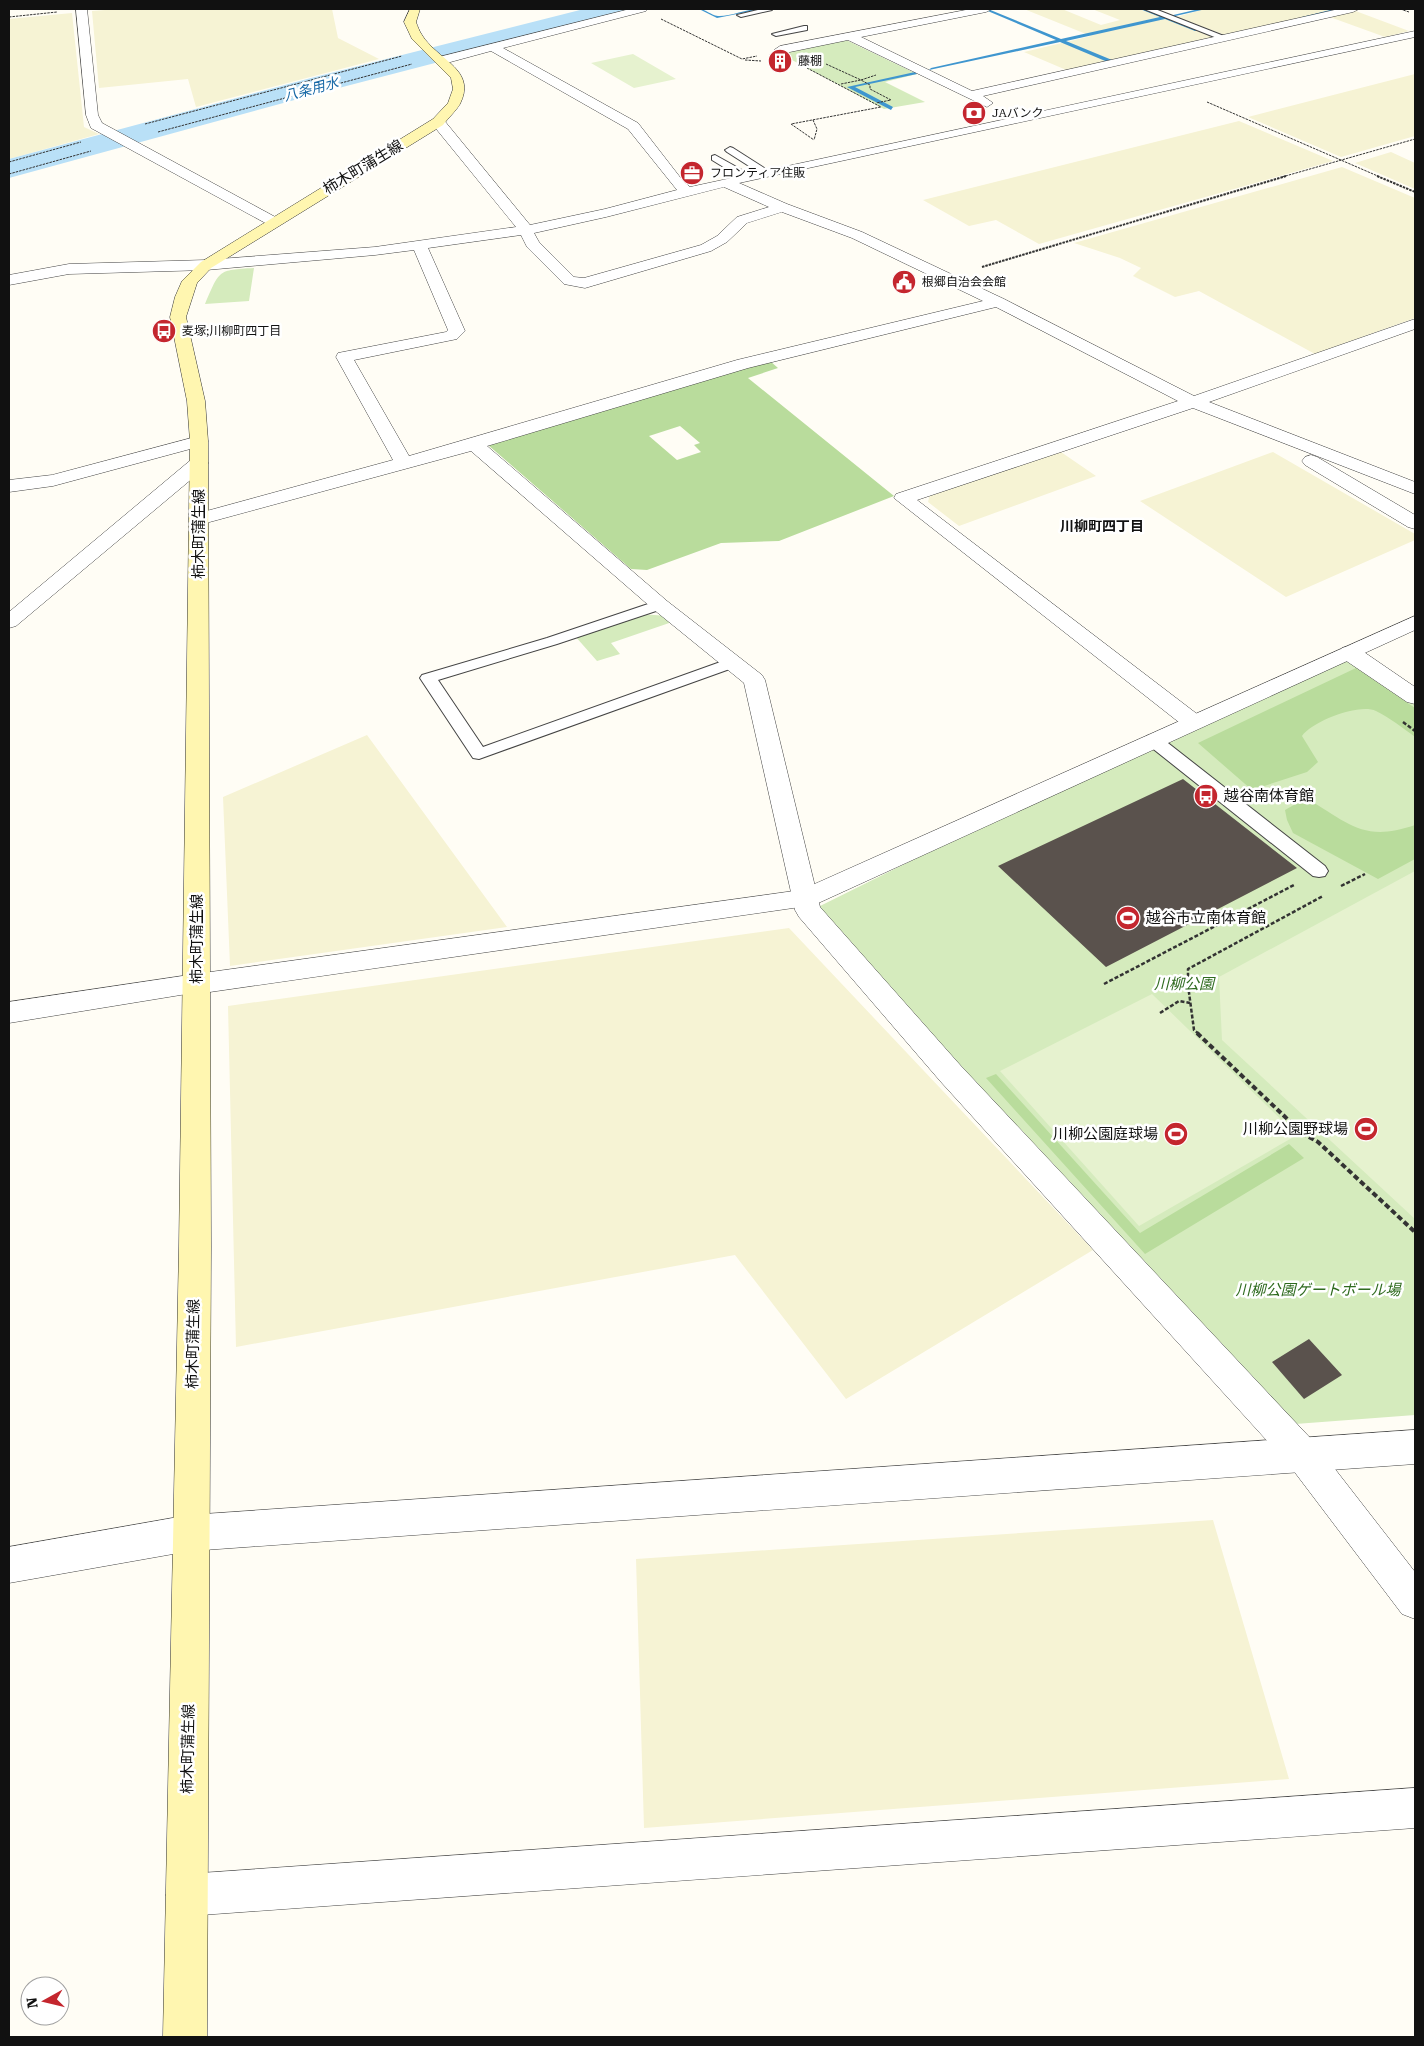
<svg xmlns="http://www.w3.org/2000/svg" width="1424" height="2046" font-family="'Roboto Serif','Noto Sans JP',serif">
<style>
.farmland{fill:#f6f3d4}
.green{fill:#d5ebbd}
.forest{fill:#b9dc9c;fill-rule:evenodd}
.pitch{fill:#e6f2cf}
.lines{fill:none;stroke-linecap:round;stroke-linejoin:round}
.stream{fill:#3f96cf;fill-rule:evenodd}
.river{fill:#b9e0f7;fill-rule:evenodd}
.building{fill:#5a524d}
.service-casing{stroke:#444;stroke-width:2}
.minor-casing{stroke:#444;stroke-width:1}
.tertiary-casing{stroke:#444;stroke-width:1}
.secondary-casing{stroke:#333;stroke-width:1}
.path-far3{stroke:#333;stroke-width:1;stroke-dasharray:2.5 1;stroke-linecap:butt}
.path-far2{stroke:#333;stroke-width:2;stroke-dasharray:2.5 1;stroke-linecap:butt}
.path-far1{stroke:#333;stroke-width:2.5;stroke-dasharray:4 2;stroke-linecap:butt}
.path{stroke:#333;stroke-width:4;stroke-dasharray:5.5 3;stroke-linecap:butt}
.service{fill:#fff;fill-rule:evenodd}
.minor{fill:#fff;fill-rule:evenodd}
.tertiary{fill:#fff;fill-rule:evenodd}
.secondary{fill:#fff6b0;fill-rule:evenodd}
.labels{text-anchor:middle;stroke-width:5;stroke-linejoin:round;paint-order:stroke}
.far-poi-label{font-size:12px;fill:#111;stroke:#fff;text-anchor:start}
.far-water-label{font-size:14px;font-style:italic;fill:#1768a6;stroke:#fff}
.far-neighbourhood-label{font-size:14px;font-weight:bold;fill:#111;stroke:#fff}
.street-label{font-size:15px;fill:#111;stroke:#fff}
.poi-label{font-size:15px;fill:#111;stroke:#fff;text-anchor:start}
.park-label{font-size:15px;font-style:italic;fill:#2f6b1f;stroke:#fff}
</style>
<rect width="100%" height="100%" fill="#fffdf5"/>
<path class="farmland" d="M118,9H332L338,38L379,59L196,107L188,79L99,88L92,11Z
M1024,9H1062L1101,25L1120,20L1092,9H1140L1216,38L1071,72L1024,52L1091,36Z
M1192,9H1345L1225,35L1176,17L1198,11Z
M1353,10L1409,31L1385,37L1327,16Z
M72,13L84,127L99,134L9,159V19Z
M1415,74V136L1341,157L1248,117Z
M1239,121L1333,161L1039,244L996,220L969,226L923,200Z
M1391,152L1415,163V189L1355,163Z
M1342,167L1415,198V318L1315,354L1199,291L1175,297L1133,276L1141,268L1120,258L1074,243Z
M1058,450L1096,476L959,526L928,502L930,494Z
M1273,452L1415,534V540L1286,597L1140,501Z
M367,735L507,927L230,966L223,797Z
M789,928L1093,1250L846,1399L735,1255L236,1347L228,1006Z
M1213,1520L1289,1779L644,1828L636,1559Z"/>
<path class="green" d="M846,40L917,74L885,82L925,102L884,109L777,52Z
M254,268L249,301L205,304C220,270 217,270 254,268Z
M639,614L669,616L675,621L611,643L620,654L597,661L575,636Z
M1350,653L1415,697V1415L1282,1425L816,908L1165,735Z"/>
<path class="forest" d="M770,361L778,368L748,378L894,496L779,541L721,543L647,570L631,569L488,445ZM680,426L700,443L694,445L701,452L677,460L649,436Z
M1356,668L1415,708V737C1403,728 1390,718 1376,711C1359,703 1313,721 1302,736L1318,762L1307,772L1252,790L1198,743Z
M1306,798C1349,823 1363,843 1415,825V859L1378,879L1293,833L1287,820L1285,810Z
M996,1074L1140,1233L1289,1144L1304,1158L1145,1254L986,1078Z"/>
<path class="pitch" d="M633,54L676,79L634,88L591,63Z
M1415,871V1219L1222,1040L1219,977Z
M1152,994L1297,1135L1139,1226L1000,1071Z"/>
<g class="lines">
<path class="stream" d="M699,9C706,9 710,15 718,16C728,17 749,8 762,9L717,18Z
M983,9H988L1061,39L1160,17L1140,9H1145L1199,30L1195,31L1165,19L1066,41L1112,60L1121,59L1123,60L1110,63L1060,42L929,70L931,68L1056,40Z
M1199,9H1206L1171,17L1169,16Z
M1334,9H1341L1304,18L1302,17Z
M915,72L917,74L855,87L893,107L891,110L847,87Z"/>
<path class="river" d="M584,9H627L623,14L331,90L9,178V159L311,78Z"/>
</g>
<path class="building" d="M1183,779L1297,868L1106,967L998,866Z
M1309,1339L1342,1375L1304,1399L1272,1362Z"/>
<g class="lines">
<g class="service-casing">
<path id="service" d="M762,9L772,10L741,17L737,15Z
M1144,9H1155L1229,38L1222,40Z
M804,26H807V30L776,36L772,34Z
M730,147L733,148L772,173L771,175H763L727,152L725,150Z
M715,155L751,175L752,177L751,179H743L712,160V156Z
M660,600L665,602L668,605L665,608L557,644L438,680L483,747L726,660H738L740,663L738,666L479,759L473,758L420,678L422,675L547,638Z
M1153,735L1159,736L1325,866L1328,871L1325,876L1319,877L1313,876L1147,744L1145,740L1147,736Z"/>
</g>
<g class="minor-casing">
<path id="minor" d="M76,9H87L98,115L102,123L279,219L281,222L279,225H269L91,128L86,115Z
M630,9H648L646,11L503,48L638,123L683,181L690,187L1415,31V37L739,183L787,204L862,232L1004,299L1194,396L1415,319V329L1209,402L1415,482V494L1193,408L917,500L1201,717L1204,722L1201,727L1193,729L1185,727L894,498L896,494L1178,401L996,307L748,368L487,446L667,601L762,675L765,680L820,907L961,1066L1314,1442L1415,1572V1619L1402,1614L1290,1466L941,1082L799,917L795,910L744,683L653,609L471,451L206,523L199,525L192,523L189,519L192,515L393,460L336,357L338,353L446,332L448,330L414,250L375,255L206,270L69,274L9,285V275L69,264L206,260L375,247L516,227L433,125L432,122L433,119H443L530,225L605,209L677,190L628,129L491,51L443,64L437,60L439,57ZM724,187L769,207L737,217L717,236L701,245L584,278L574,277L539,242L534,233L606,217ZM782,212L852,238L983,301L737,360L409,456L354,360L457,339L465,331L428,248L521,235L527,247L564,284L585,288L711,251L727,242L747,223Z
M971,9H992L986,12L861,37L972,91L1339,9H1359L1353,12L983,96L993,103L987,107L848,40L780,54L774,50L780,46Z
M199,436L205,437L208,441L205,445L53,486L9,492V480L52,475Z
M1311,455L1317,457L1415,515V529L1408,527L1305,465L1302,461L1305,457Z
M1350,646L1358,648L1415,687V704L1407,702L1342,658L1339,653L1342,648Z
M196,974L205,977L209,984L205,991L9,1023V1002Z
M190,1515L203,1520L208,1533L203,1546L190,1551L9,1583V1547Z
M1415,1788V1828L187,1916L172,1910L166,1895L172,1880L187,1874Z"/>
</g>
<g class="tertiary-casing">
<path id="tertiary" d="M199,457L206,459L208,463L206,467L16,626L9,628V612L192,459Z
M1415,616V630L814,905L196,994L187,991L183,984L187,977L196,974L801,890Z
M1415,1430V1464L190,1551L177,1546L172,1533L177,1520L190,1515Z"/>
</g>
<g class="secondary-casing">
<path id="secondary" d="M410,9H420L416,22C419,31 423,38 430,45C447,63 475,74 460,104C456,111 448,118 443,125L211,268L197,283L186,317L205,401L208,441L211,1247L207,2037H163L179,1247L190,441L187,401L170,317L175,297L182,281L201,262L433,119L448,103L453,89L451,78L412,39L404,22Z"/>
</g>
<path class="path-far3" d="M1400,9L1409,12
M9,17L57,12
M661,19L742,59L757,56
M745,60L761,61
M826,64L861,80L876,75
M807,68L881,107L791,124L814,140
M841,84L861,80L870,85V89L891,100L876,103
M1207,102L1380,177
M813,120L817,129L814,140
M145,124L402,56
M158,132L412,64
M9,162L81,142
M9,174L91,151
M1282,177L1415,139"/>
<path class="path-far2" d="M1377,176L1415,192
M982,267L1286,176"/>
<path class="path-far1" d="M1403,722L1415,731
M1341,886L1365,874
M1104,984L1294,885
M1160,1013L1179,1001L1190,1003
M1199,1034L1194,1030L1188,985V969L1323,896"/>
<path class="path" d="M1197,1033L1302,1133L1318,1142L1415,1232"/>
<use href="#service" class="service"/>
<use href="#minor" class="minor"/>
<use href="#tertiary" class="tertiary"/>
<use href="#secondary" class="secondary"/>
</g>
<defs>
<g id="building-disc" transform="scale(1.25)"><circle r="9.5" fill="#c4262e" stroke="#fff"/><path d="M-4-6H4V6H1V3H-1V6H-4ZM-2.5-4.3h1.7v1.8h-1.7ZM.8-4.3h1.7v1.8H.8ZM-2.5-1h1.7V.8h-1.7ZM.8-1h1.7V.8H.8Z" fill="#fff"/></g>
<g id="bank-disc" transform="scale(1.25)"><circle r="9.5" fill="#c4262e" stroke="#fff"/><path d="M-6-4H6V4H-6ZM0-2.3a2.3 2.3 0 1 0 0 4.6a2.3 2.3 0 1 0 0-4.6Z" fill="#fff"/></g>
<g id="office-disc" transform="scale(1.25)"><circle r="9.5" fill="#c4262e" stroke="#fff"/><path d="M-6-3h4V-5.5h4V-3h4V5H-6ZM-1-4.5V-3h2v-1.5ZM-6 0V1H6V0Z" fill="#fff"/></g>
<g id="civic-disc" transform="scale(1.25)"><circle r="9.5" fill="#c4262e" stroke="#fff"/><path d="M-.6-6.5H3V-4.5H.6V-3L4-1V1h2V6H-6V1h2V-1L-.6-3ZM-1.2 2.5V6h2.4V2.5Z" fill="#fff"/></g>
<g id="bus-disc" transform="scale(1.25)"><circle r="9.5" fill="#c4262e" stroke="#fff"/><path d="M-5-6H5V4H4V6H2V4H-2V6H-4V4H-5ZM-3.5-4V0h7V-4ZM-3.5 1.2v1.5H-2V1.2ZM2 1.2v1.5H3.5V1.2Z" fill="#fff"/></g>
<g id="stadium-disc" transform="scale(1.25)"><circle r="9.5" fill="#c4262e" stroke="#fff"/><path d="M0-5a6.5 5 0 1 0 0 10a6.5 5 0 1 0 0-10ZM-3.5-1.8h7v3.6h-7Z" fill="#fff"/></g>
</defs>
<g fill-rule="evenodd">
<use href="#building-disc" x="780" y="61"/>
<use href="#bank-disc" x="974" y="113"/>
<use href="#office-disc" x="692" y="173"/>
<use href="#civic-disc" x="904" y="282"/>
<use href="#bus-disc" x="164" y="331"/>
<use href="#bus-disc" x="1206" y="796"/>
<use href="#stadium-disc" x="1128" y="918"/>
<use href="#stadium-disc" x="1366" y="1129"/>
<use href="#stadium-disc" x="1176" y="1134"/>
</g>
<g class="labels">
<g class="far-poi-label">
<text x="798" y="65">藤棚</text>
<text x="992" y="117">JAバンク</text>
<text x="710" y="177">フロンティア住販</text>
<text x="922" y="286">根郷自治会会館</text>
<text x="182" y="335">麦塚;川柳町四丁目</text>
</g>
<g class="far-water-label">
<text transform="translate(311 89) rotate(-15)" y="5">八条用水</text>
</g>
<g class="far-neighbourhood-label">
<text x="1102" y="531">川柳町四丁目</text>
</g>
<g class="street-label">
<text transform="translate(363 167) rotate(-31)" y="5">柿木町蒲生線</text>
<text transform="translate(199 534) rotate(-90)" y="5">柿木町蒲生線</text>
<text transform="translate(197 939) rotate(-90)" y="5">柿木町蒲生線</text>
<text transform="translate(193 1344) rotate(-89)" y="5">柿木町蒲生線</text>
<text transform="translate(188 1749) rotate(-89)" y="5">柿木町蒲生線</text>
</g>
<g class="poi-label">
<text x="1224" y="801">越谷南体育館</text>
<text x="1146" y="923">越谷市立南体育館</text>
<text x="1348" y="1134" text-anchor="end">川柳公園野球場</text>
<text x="1158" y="1139" text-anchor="end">川柳公園庭球場</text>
</g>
<g class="park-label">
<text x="1184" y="989">川柳公園</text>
<text x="1318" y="1295">川柳公園ゲートボール場</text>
</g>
</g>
<rect width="1424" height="2046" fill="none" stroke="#111111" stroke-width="20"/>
<g transform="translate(45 2001) rotate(262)"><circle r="24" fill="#ffffff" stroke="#a0a0a0"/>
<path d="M0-4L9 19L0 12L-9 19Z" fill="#c4262e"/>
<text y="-8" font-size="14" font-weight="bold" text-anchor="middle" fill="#111111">N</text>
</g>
</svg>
